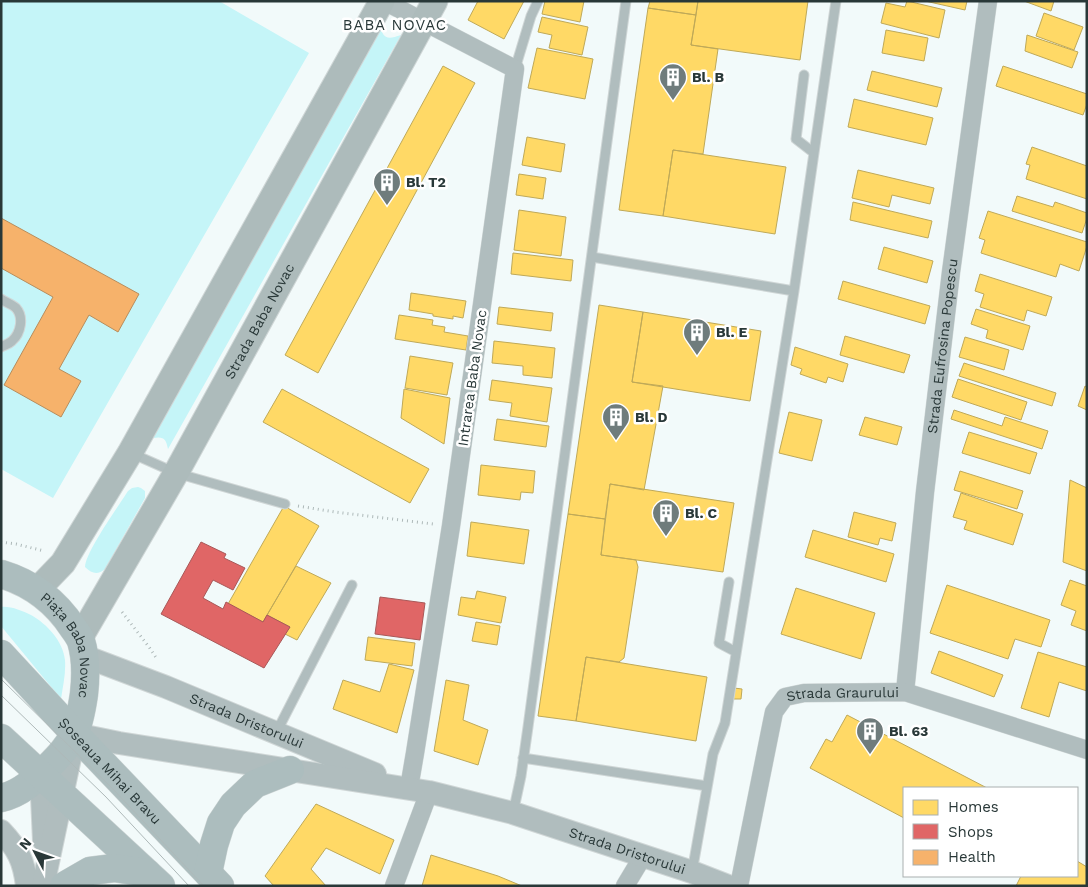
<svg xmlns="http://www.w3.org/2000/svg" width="1088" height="887" font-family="'Work Sans',sans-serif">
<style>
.green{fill:#c5f5f8}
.homes{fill:#ffd966;stroke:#bfa958}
.shops{fill:#e06666;stroke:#a95858}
.health{fill:#f6b26b;stroke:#b88d5c}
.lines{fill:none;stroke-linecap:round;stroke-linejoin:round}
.service-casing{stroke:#cfd6d6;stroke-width:11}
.minor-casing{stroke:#cfd6d6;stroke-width:19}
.tertiary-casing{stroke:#cfd6d6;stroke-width:24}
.secondary-casing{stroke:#cfd6d6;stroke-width:27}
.primary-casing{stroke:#cfd6d6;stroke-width:29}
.path{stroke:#aeb9b9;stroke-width:3;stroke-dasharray:1 4;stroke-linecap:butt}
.service{stroke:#b0bdbe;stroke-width:9}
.minor{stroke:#b0bdbe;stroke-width:18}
.tertiary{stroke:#b0bdbe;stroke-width:22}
.secondary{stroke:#adbbbb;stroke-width:25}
.primary{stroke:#acbdbe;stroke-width:28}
.tram{stroke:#aeb9b9;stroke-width:1}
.labels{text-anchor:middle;stroke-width:5;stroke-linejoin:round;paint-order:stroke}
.poi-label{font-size:14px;font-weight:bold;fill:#293838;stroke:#fff;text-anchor:start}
.street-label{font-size:14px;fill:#293838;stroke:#fff}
.neighbourhood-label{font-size:15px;letter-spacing:1px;fill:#293838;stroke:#fff}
</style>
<rect width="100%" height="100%" fill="#f2fafa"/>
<path class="green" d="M1,1H219L309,53L53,498L1,469Z
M380,23C382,39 387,40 401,35L168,449C166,439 164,436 153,438L276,218Z
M138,487L141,488L145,491V498L105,569C98,575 92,574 85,567C86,551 118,507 128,491L132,488Z
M1,607C11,606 22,611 31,615C47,624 63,641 65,660C66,673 63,686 61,699L1,626Z"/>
<path class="homes" d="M478,1H524L504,39L468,20Z
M545,1H584L580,22L542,14Z
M650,1H698L696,15L648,8Z
M698,1H808L800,60L691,45Z
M907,1L945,10L939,38L881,23L886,3L905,7Z
M925,1H967L965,10Z
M1024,1H1054L1051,11Z
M648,8L696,15L691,45L718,49L703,154L673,150L663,216L619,210Z
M1044,13L1083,27L1074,50L1036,36Z
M542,17L588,27L582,55L549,48L552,35L538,32Z
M886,30L928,38L924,61L882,53Z
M1027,35L1078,52L1072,68L1025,51Z
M537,48L593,59L585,99L528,88Z
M443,66L475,83L318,373L285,355Z
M1003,66L1087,94V104L1083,115L996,86Z
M872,71L942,88L937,107L867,90Z
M854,99L933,118L926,145L848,127Z
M527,137L565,144L561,172L522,165Z
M1032,147L1087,166V199L1026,179L1030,165L1026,164Z
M673,150L786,167L775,234L663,216Z
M858,170L934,188L930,204L892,195L889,207L852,198Z
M519,174L546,178L543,199L516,195Z
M1017,196L1053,207L1055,202L1087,213V218L1082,233L1012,211Z
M853,202L932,221L928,238L850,220Z
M519,210L566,217L561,256L514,250Z
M988,211L1087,242V246L1079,271L1060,264L1056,277L981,253L985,240L979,238Z
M884,247L933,261L927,283L878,269Z
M513,253L573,260L571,281L511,274Z
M980,274L1052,297L1046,316L1027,310L1024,321L980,307L984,294L975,291Z
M843,281L930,306L925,324L838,299Z
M411,293L466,301L463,318L453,316V319L433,316V314L409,310Z
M599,305L643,312L632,382L663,386L644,490L610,484L605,519L568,514Z
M499,307L553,313L551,331L497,324Z
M976,309L1030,326L1023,350L986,338L988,330L971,324Z
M643,312L761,331L750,401L632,382Z
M399,315L433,320L432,325L445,327L444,332L468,336L466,350L395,339Z
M845,336L910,355L904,373L840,355Z
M965,337L1009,350L1004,370L959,357Z
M494,341L555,348L552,378L523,375V366L492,363Z
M795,347L848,364L843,382L828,377L826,383L800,374L802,369L791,365Z
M410,356L453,363L447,395L405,388Z
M964,363L1056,393L1052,406L959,376Z
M958,379L1027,402L1021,420L952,397Z
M492,380L552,388L547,422L510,416L512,403L489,400Z
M1085,386L1087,387V410L1078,406Z
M282,389L429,469L410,503L263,422Z
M404,389L450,398L444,444L401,418Z
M954,410L1002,426L1005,417L1048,431L1042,449L951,419Z
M789,412L822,420L812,461L779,453Z
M865,417L902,427L897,445L859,435Z
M497,419L549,426L546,447L494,440Z
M969,432L1037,453L1030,474L962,453Z
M481,465L535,471L533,493L521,492L520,500L478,495Z
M960,471L1023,491L1017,509L954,490Z
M1070,480L1087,488V571L1063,562Z
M610,484L734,503L723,572L601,555Z
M961,493L1023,514L1013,545L964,529L967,521L953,517Z
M284,506L319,526L263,622L228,604Z
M854,512L896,523L892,541L880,538L878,545L848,537Z
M568,514L605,519L601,555L636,560L638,567L624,658L619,662L586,657L576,721L538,716Z
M471,522L529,530L524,564L467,556Z
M813,530L894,554L886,582L805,557Z
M296,566L331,583L297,640L285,634L290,627L267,615Z
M1070,580L1087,586V631L1071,625L1076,611L1061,605Z
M947,585L1050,620L1041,647L1015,639L1008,659L930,633Z
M796,588L875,613L861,659L781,634Z
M477,591L506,597L501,623L458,615L461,597L475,599Z
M476,622L500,626L497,645L472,641Z
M368,637L415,643L412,666L365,660Z
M939,651L1003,675L994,697L931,673Z
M1038,652L1087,667V691L1059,682L1049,717L1021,708Z
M586,657L707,677L696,741L576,721Z
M389,664L414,670L397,733L333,709L343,680L380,692Z
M446,680L469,685L463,720L488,730L478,765L434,751Z
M734,688L742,689L741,699H733Z
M847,715L987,788H904V818L810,768L826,739L832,742Z
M316,804L394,840L380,874L326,848L311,869L326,886H274L265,876Z
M431,855L498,876L522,886H422Z
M1077,861L1087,867V886H1016L1021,876H1077Z"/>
<path class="shops" d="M201,542L226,554L224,558L245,568L233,590L213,580L203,598L223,609L226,602L263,622L267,615L290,627L264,668L161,614Z
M380,597L425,603L420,640L375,634Z"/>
<path class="health" d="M1,218L139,294L118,332L89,315L59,369L81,381L61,417L4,385L53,297L1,268Z"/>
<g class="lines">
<g class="service-casing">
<path id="service" d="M515,69L531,16L538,1
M804,75L796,139L814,153
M592,257L794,291
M1,299C5,302 12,304 16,308C24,317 21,333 12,341C9,344 5,345 1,347
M131,453L176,473L285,504
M729,582L719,643L736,652
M276,733L352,585
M523,758L707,786
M513,813L521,776L528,727L626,1
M692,872L713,754L725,723L794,291L836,1"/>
</g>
<g class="minor-casing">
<g id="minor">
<path d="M384,1L515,69L451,526L415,753L409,788"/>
<path id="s1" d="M905,692L925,492L951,272L988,1"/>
<path d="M394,886L429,792"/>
<path d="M625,886L643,856"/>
<path id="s2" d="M739,886L774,712L785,697L804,693L905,692L1087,750"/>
</g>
</g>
<g class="tertiary-casing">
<g id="tertiary">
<path id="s3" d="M84,656L166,687L375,774"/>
<path d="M41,775L44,841"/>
<path d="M1,831C18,849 24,861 27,886"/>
<path id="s4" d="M43,886L75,734L119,743L429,792L513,813L692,872L728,886"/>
</g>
</g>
<g class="secondary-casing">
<g id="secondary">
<path d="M37,590L63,563L130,453L382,1"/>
<path id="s5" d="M80,638L176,473L435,1"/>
</g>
</g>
<g class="primary-casing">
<g id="primary">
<path id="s6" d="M1,574C31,583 56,602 73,628C76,632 79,636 81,641C86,657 86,676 84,694C82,707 80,722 74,734C68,747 58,757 48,767C35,780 20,794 1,798"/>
<path id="s7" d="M1,654L75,734L220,886"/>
<path d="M1,738L161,886"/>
<path d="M208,873L214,845L221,823L233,805L255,784L290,770"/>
<path d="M64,886L90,871L114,868L147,873"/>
</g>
</g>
<path class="path" d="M298,506L335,512L433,524
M1,542L16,544L44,551
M122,612L149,647L157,659"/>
<use href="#service" class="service"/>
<use href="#minor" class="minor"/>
<use href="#tertiary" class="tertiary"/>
<use href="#secondary" class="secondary"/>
<use href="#primary" class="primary"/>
<path class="tram" d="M1,679L113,789L204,886
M1,695L106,797L189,886"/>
</g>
<defs>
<g id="building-pin" transform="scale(1.4375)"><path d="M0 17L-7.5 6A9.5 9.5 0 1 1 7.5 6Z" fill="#6f7c7c" stroke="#fff"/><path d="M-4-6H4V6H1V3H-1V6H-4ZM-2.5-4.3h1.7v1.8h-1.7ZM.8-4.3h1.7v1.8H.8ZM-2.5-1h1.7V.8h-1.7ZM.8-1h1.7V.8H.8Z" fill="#fff"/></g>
</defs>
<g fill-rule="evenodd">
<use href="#building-pin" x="673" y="77"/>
<use href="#building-pin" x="387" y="182"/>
<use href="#building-pin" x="697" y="332"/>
<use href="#building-pin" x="616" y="417"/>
<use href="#building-pin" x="666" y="513"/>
<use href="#building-pin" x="870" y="731"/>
</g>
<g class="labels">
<g class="poi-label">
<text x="692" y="82">Bl. B</text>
<text x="406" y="187">Bl. T2</text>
<text x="716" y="337">Bl. E</text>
<text x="635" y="422">Bl. D</text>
<text x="685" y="518">Bl. C</text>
<text x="889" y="736">Bl. 63</text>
</g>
<g class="street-label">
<text dy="5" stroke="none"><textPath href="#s5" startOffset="364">Strada Baba Novac</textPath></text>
<text dy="5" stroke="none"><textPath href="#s1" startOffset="348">Strada Eufrosina Popescu</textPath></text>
<text transform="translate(472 378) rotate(-82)" y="5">Intrarea Baba Novac</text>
<text dy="5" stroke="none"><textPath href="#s6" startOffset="106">Piața Baba Novac</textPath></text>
<text dy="5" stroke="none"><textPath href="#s2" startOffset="254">Strada Graurului</textPath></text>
<text dy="5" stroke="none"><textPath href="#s3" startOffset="175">Strada Dristorului</textPath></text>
<text dy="5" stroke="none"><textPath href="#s7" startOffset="160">Șoseaua Mihai Bravu</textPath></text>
<text dy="5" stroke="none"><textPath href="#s4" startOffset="721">Strada Dristorului</textPath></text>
</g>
<g class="neighbourhood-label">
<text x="395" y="30">BABA NOVAC</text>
</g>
</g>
<rect width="1088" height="887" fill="none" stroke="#293838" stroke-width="5"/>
<rect x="903" y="787" width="175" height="90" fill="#ffffff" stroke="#a9afaf"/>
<rect x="913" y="800" width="25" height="15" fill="#ffd966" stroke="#a9afaf"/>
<text x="948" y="812" font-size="15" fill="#293838">Homes</text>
<rect x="913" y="824" width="25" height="15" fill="#e06666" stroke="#a9afaf"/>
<text x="948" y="837" font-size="15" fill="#293838">Shops</text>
<rect x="913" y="850" width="25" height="15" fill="#f6b26b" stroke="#a9afaf"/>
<text x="948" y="862" font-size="15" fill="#293838">Health</text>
<g transform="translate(35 852) rotate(311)" stroke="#ffffff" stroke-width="4" paint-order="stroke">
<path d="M0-4L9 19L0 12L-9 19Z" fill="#293838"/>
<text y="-8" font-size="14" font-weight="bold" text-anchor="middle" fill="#293838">N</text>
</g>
</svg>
